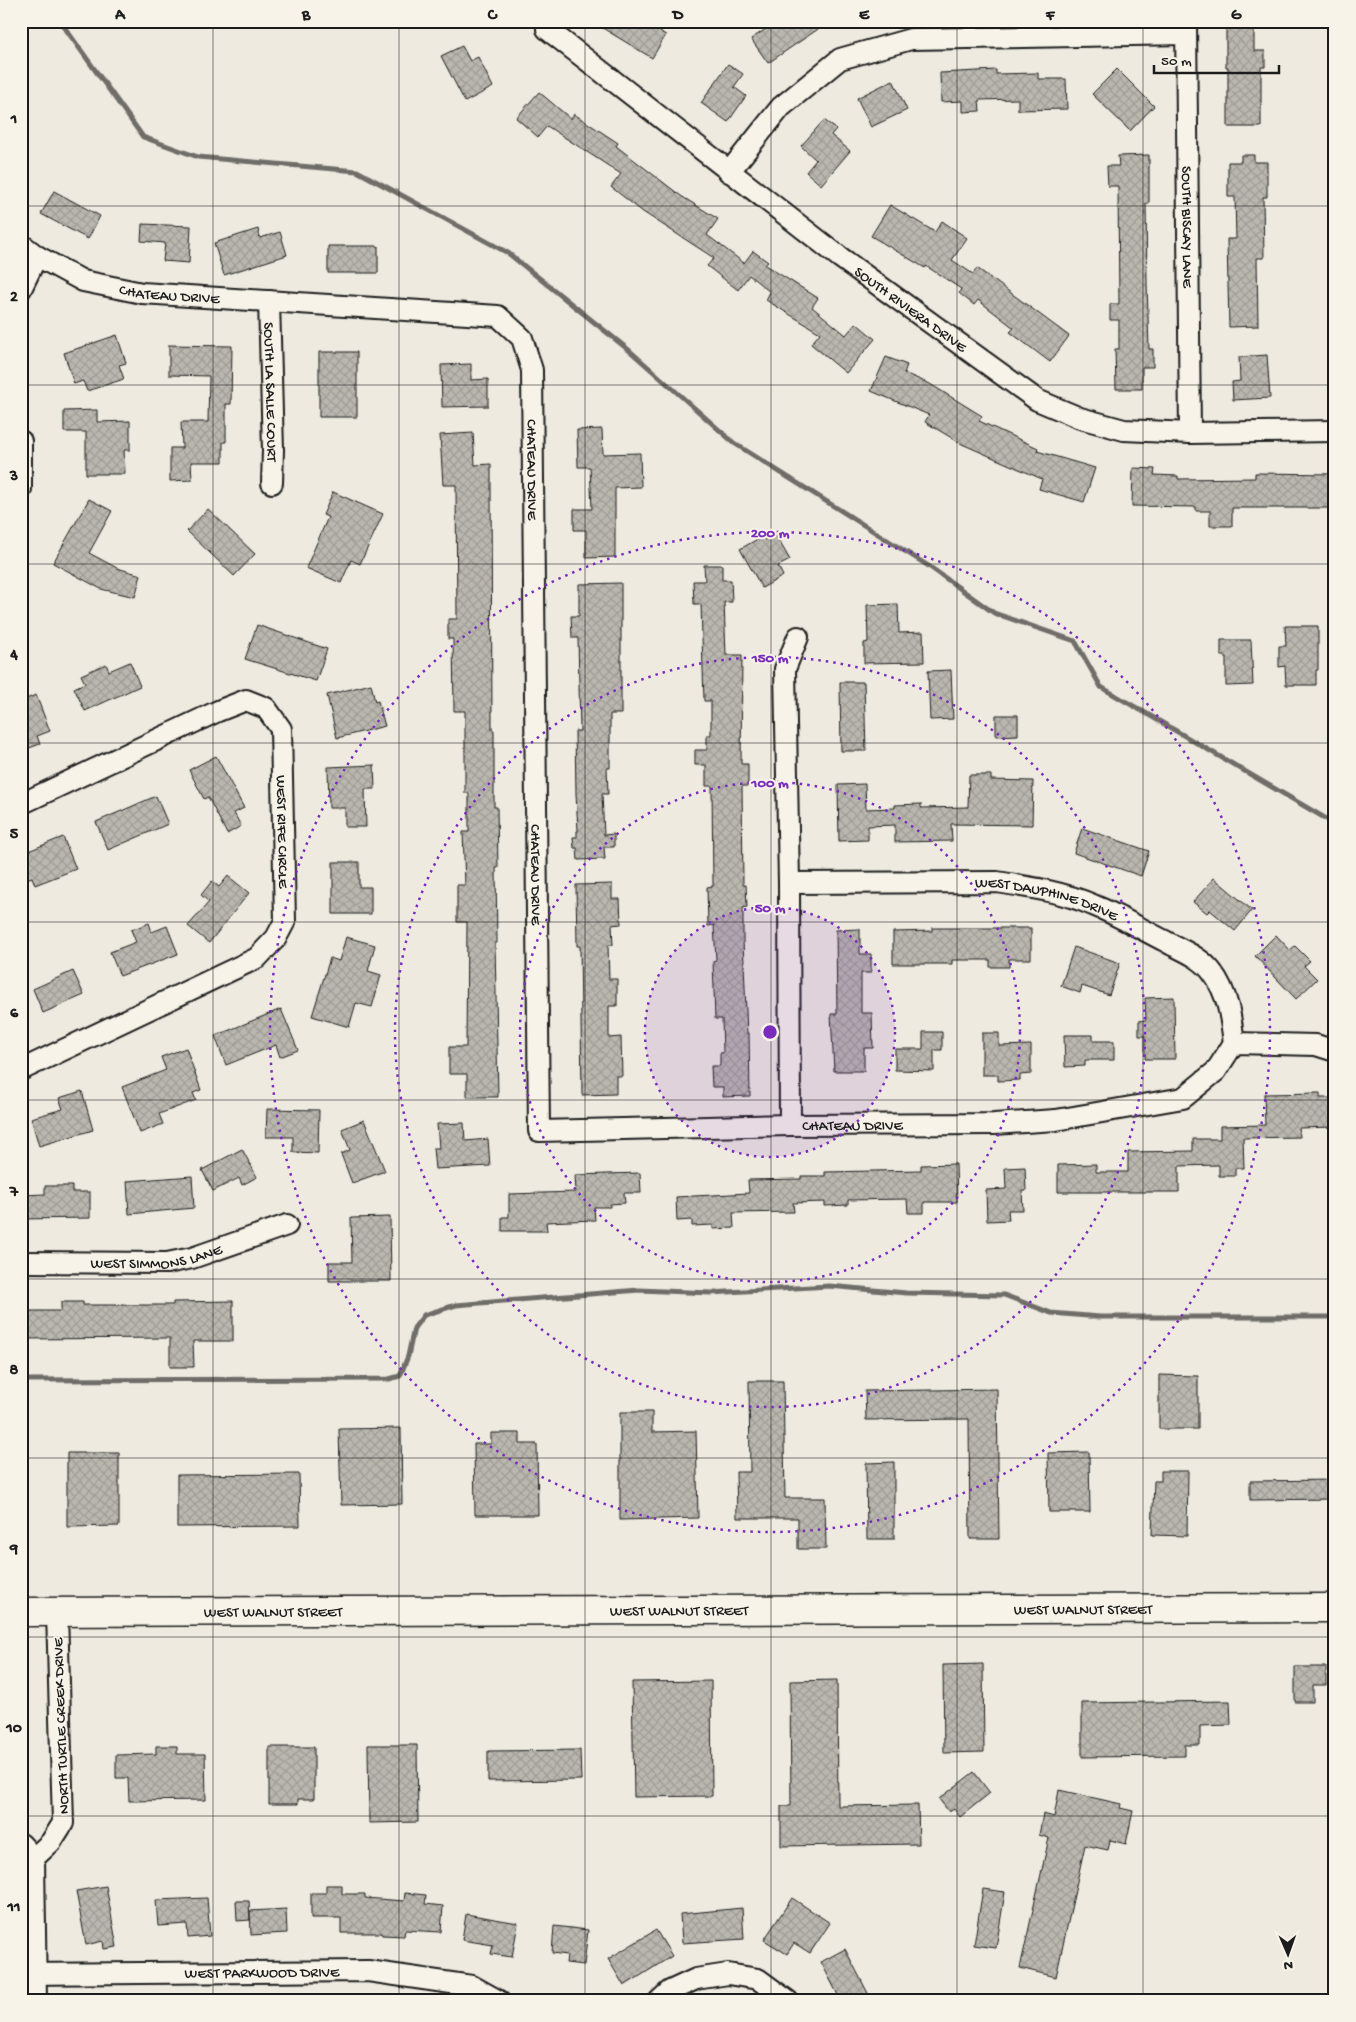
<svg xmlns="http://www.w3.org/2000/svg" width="1356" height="2022" font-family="'Gochi Hand',sans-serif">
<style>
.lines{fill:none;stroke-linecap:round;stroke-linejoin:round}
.stream{stroke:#6f6d69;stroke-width:5}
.building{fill:url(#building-cross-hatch);stroke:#1c1c1c}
.street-casing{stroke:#1c1c1c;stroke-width:24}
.primary-casing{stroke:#1c1c1c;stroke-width:31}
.street{stroke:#f7f3e8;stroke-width:20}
.primary{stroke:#f7f3e8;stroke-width:28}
.grid{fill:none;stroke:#1c1c1c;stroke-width:1;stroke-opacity:0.55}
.ring{fill:none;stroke:#7b2cbf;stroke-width:2.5;stroke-dasharray:2.5 5}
.labels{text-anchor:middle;stroke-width:4;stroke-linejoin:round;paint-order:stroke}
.street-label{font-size:15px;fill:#1c1c1c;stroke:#f7f3e8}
.centre{fill:#7b2cbf;stroke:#f7f3e8;stroke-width:2.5}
.ring-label{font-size:15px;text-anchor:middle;font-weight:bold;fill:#7b2cbf;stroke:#f7f3e8;stroke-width:4;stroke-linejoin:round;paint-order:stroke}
.neatline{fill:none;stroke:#1c1c1c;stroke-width:2}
.grid-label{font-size:16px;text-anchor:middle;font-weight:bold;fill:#1c1c1c}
</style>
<defs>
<pattern id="building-cross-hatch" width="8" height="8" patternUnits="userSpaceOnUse" patternTransform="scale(1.25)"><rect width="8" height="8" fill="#bab7af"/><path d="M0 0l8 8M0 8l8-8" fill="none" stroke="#9f9d96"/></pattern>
</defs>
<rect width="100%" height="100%" fill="#eeeae0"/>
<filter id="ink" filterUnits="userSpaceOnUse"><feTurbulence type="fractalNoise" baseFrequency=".02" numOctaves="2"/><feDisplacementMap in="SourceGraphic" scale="10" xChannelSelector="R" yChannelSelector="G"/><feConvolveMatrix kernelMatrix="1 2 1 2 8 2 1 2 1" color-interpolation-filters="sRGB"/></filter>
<g filter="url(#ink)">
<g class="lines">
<path class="stream" d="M60,21L143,137L198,157L357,171L508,253L630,351L734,443L930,567L994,613L1075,641L1101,687L1335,824
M21,1380L389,1379L400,1376L408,1356L414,1328L424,1315L456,1305L639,1290L711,1293L829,1286L906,1293L1004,1295L1051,1313L1100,1317H1335"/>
</g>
<path class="building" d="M591,21H667L660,32L666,35L652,58Z
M778,21H830L768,63L751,39Z
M1226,21H1254V51H1265V67H1261V127H1228V67H1226Z
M462,46L470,61L478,57L493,87L465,102L441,56Z
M728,64L743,74L734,87L746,96L728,122L701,103Z
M1117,69L1154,106L1130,131L1092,94Z
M996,70V74L1038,73V79H1066L1067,109L1018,110V99L979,100L980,111L963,112V101L941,102L940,73Z
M893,80L907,110L871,127L857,98Z
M539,92L571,119L574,114L618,143L616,146L681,196L718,219L707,235L744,263L753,251L768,262L765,265L818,298L812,307L846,335L856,323L875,339L846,373L811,344L820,333L766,300L770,292L749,275L738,290L707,266L714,258L643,212L611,187L621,174L547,126L538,137L516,118Z
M824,120L836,129L831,135L850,151L821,185L806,172L816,160L801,146Z
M1149,155V204H1146L1147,283L1149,349H1153V367H1142V389H1116L1115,349H1119V320H1110V304H1119L1118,186H1108L1107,166H1119L1118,156Z
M1241,155H1254V162H1267V197H1263L1264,258H1257L1258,326L1229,327L1227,239H1236L1235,197H1228V162H1241Z
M54,191L100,216L88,239L41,214Z
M890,205L935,232L942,221L967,238L952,260L973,274L977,268L1069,336L1050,362L1010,332L1014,328L978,300L974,305L959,293L961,289L926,266L925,268L871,236Z
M142,224L191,226L189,263L163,261L165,243L141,241Z
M258,229L260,238L280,232L287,255L224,275L214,243Z
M328,246H378V273H328Z
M117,335L126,363L119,365L124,379L87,391L83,381L74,384L64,353Z
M169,345L232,346L231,404H226V442H223V462H191L192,480L170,481V448H182L181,422H208L209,376L169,375Z
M319,352H357V417H319Z
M1267,355L1270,398L1233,400L1232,382L1240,381L1239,357Z
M886,357L907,365L904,373L930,384L982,416L979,421L1038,448L1037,451L1095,468L1084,502L1039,489L1042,479L962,444L925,422L929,415L871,391Z
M471,364V380L488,379V406L442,407L441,365Z
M97,410V422L130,421V450H124L125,474H86V432H64V411Z
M602,429L603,454L640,453L641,487L615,488V557L586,558V530H574V509H592L590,467H578L577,430Z
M473,433L475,465L491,464V483L492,730H494V807H497L498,868H496L497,943H495L498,1097H467V1074H449V1047H466L467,922H457V885H465L463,832H469V793H465V711H454L453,639H448V619H457L456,485H443L440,435Z
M1133,468L1155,469L1154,475L1178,476V479L1255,478V473L1335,474V508H1232V526H1210V511H1196V507L1132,506Z
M333,492L383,514L360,564L351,560L341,583L306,568L328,517L323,515Z
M89,499L112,511L89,553L117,568L141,575L135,597L101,589L53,563Z
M208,509L255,554L234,576L187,531Z
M775,534L790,560L778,566L783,576L762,588L740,549L763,536L765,540Z
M704,565H722V580H731L732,602H724L726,655H742L741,764H748V786H742L743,885H746L747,907L743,908V940L747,1034L749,1033L750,1096L723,1097V1087H712L711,1066H720V1053H723L722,1019H715L713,961L716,960L714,925L708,926L707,887L713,886L712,786H706V765H695V750H707V735H711V701H704L701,604H694L693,581H705Z
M621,583V714H610V768H607L608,794H602L604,835L614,834V847H604L605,859L578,860L577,848H574L573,837H577V831H578L576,794L575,731H580L578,638H572L571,616H579V584Z
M898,604L899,633L923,632L924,662L864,663V643L868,642L867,605Z
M257,625L327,649L316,681L245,659Z
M1285,626H1318V670H1316V685H1286L1285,666L1279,667V646H1286Z
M1221,640H1251L1253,685L1226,686V656H1221Z
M130,662L140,686L85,711L74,688L85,683L81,675L106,664L109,671Z
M951,670L953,719L930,720L928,671Z
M840,682H864L866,751H841Z
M371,684L375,702L378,701L385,726L337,738L327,695Z
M36,695L50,731L37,736L40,744L21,751V701Z
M996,715H1018V735L996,736Z
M216,756L244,808L234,813L241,826L227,834L208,797L204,799L189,770Z
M374,765L375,789H365L366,827H345V808H329L328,767Z
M969,775H991V780L1033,781L1032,825L951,824L952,841L895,842V825L868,826V840L839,841L838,785L865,784L866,809L895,808V805L921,804V808L968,807Z
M156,796L168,824L108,850L96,822Z
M1082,828L1149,851L1141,876L1074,853Z
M63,837L76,869L35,885L32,877L21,881V854Z
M333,862H359V887H371V914H333Z
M228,876L249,893L209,943L188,926L209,902L201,895L212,881L219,887Z
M1214,878L1252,910L1235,931L1210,910L1207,913L1193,902Z
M612,884V899H620L621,924L612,925L613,945H608L609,979H617V1006H609V1038L621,1037L622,1076H616V1094L582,1095L580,946H577L576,885Z
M149,923L152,932L167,926L178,954L120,976L110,952L136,942L131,930Z
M932,928H1031V959H1009V967H990V960H952V964H893V932L932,931Z
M860,929V954H871V973H861V1013H872L873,1048H864V1071H834L831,1014H837L836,930Z
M1276,935L1290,950L1295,946L1310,961L1304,966L1317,979L1296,999L1255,956Z
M346,937L375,945L368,971L381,975L372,1007L356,1003L349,1027L312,1016L330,958L339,961Z
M1074,947L1120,963L1109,995L1082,986L1080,993L1061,986Z
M73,971L84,995L43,1013L33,989Z
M1174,997L1175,1059H1145V1036H1139V1021L1146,1020L1145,998Z
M281,1009L298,1050L280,1057L276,1045L226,1065L215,1036Z
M923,1032H942V1050H934V1071L895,1070V1049H923Z
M982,1033H999V1046L1031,1045V1074L1020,1075V1080L998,1081V1075H982Z
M1064,1035H1093V1041H1114V1060H1085V1066L1065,1067Z
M186,1048L201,1090L193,1093L196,1100L159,1114L163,1124L140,1133L122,1087L166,1070L161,1057Z
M82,1091L93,1130L39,1146L31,1118L63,1109L59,1098Z
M1320,1093V1098H1335V1127L1299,1128L1300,1137L1243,1138L1244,1168H1235V1176H1219V1165L1179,1166V1192H1058V1165L1096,1164V1172H1128V1152L1193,1151V1139H1220V1126L1265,1125L1264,1094Z
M267,1109L319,1110L318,1153L293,1152V1137H266Z
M364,1120L385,1171L352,1183L341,1154L350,1150L342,1129Z
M464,1123L465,1141L488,1139L490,1166L435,1169L433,1148H439L437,1124Z
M242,1149L257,1177L242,1185L239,1178L213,1191L202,1170Z
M956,1164L957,1202H924V1213H908L907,1199L848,1200V1205L825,1206V1202L793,1203L794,1212L733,1213L734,1228L713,1229V1225L692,1226V1220L677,1221L676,1197L749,1193L748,1180L801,1179V1176H825V1172L921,1170V1165Z
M1025,1167L1026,1191H1022L1023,1210H1008L1009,1220L987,1221L986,1190L1006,1189L1005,1168Z
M640,1173L641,1193H624L625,1203L610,1204V1207H594L595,1220L546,1222L547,1231H502V1217H509V1194L576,1192L575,1175Z
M192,1176L194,1208L129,1214L127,1181Z
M45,1186H72V1192H90V1218L22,1219V1195L45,1194Z
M390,1217L391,1281H329V1262H352L351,1218Z
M233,1301V1341H193L194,1367H170V1338L22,1339V1311H61V1302H83V1305H173V1302Z
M1159,1375L1198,1376V1429H1159Z
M749,1381H783L785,1498H825L826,1549H798V1518H737L736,1472H750Z
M997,1389L999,1539H970L969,1419L866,1420L865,1391Z
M620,1412H652V1432L696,1431L698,1518L620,1520Z
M401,1428L402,1504L341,1505L339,1429Z
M491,1433H520V1444H537L538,1515H475L474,1444H491Z
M1089,1452L1090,1512H1049L1048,1453Z
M67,1453H119V1526L67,1527Z
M894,1462V1539H867L866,1463Z
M1161,1471H1188L1187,1536L1152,1535L1154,1481H1161Z
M299,1474L300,1526L177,1527V1475Z
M1335,1480V1499L1250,1500V1481Z
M983,1664L984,1752L944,1753L943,1665Z
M1295,1667H1326V1685H1313V1702H1295Z
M837,1680L838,1806L918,1805L919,1844L781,1846V1806H791L790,1681Z
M711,1681L712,1796L634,1797L632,1682Z
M1230,1701L1231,1725L1200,1726V1745H1185V1756L1082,1757V1703Z
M368,1745H417L418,1822L369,1823Z
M156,1746H177V1754H205L206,1800L129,1801L128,1778H116V1755L156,1754Z
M269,1747H314V1799H298V1804H269Z
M580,1750L581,1780L488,1781V1751Z
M974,1772L990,1793L960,1817L954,1809L949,1812L939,1799Z
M1059,1790L1121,1804L1120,1808L1133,1811L1126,1844L1110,1840L1108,1850L1085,1845L1056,1977L1020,1968L1049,1838L1039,1835L1043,1814L1054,1817Z
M326,1885H342V1894H365V1898L404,1901L405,1893L426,1895L425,1904L443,1906L441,1932L405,1930L404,1936L382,1935V1933H341V1918H311V1893H326Z
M106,1886L117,1947L104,1949L103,1941L86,1945L76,1891Z
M983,1889L1005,1892L996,1948L974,1945Z
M207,1898L210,1936L188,1938L187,1924L158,1926L156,1900Z
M792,1898L830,1923L810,1953L794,1943L787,1954L764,1940Z
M236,1901H249L250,1920L237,1921Z
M742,1908L744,1939L682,1943L680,1914Z
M286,1909L287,1933L251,1935L250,1911Z
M466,1914L518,1923L512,1957L491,1954L493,1945L462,1940Z
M554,1926L588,1930L584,1965L566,1963L567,1955L552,1953Z
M656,1930L672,1956L624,1986L608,1959Z
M845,1949L872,2001H841L821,1962Z"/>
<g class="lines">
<g class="street-casing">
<g id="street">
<path id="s1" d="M553,21L547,29L841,258L1037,400L1080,418L1124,430L1190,433L1335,431"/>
<path id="s2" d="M1186,21L1190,433"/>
<path d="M729,172L781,107L840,59L911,39L1186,34"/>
<path id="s3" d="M21,244L37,256L83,281L142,293L498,316L522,338L532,370L539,1131L790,1125L994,1124L1056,1120L1183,1098L1216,1071L1234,1043L1316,1045L1335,1051"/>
<path d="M21,289L37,256"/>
<path id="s4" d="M269,301L273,450L272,483"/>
<path d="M21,441V489"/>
<path id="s5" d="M21,804L218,711L246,700L266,708L281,729L285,921L276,938L257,958L21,1070"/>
<path id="s6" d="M789,883L997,882C1030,887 1063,892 1093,905C1118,915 1141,929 1165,941C1181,950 1200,956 1212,972C1228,993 1231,1018 1234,1043"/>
<path d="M790,1125L789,883L785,669L798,637"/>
<path id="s7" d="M21,1262L167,1263L192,1258L287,1225"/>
<path d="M21,1844L34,1858L36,2001"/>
<path d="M34,1858L51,1842L63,1823L57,1612"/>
<path id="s8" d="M21,1974L368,1971L472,1986L499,2001"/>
<path d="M659,2001L670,1991L696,1979L728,1974L758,1979L788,2001"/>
</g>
</g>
<g class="primary-casing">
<g id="primary">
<path id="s9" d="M21,1612L1335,1608"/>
</g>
</g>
<use href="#street" class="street"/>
<use href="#primary" class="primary"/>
</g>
</g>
<path class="grid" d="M213,21V2001M399,21V2001M585,21V2001M771,21V2001M957,21V2001M1143,21V2001M21,206H1335M21,385H1335M21,564H1335M21,743H1335M21,922H1335M21,1100H1335M21,1279H1335M21,1458H1335M21,1637H1335M21,1816H1335"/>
<circle cx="770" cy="1032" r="125" fill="#7b2cbf" fill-opacity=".12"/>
<g class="ring">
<circle cx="770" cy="1032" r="125"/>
<circle cx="770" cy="1032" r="250"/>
<circle cx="770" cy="1032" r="375"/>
<circle cx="770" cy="1032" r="500"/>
</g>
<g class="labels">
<g class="street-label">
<text dy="5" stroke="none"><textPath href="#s2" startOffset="206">SOUTH BISCAY LANE</textPath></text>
<text dy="5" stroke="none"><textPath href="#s3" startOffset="160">CHATEAU DRIVE</textPath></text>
<text dy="5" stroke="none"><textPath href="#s1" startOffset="469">SOUTH RIVIERA DRIVE</textPath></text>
<text dy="5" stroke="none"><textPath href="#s4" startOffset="91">SOUTH LA SALLE COURT</textPath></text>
<text dy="5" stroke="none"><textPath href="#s3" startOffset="655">CHATEAU DRIVE</textPath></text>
<text dy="5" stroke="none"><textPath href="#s5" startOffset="398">WEST RIFE CIRCLE</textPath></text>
<text dy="5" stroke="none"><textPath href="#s3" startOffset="1060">CHATEAU DRIVE</textPath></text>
<text dy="5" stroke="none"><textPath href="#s6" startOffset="260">WEST DAUPHINE DRIVE</textPath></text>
<text dy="5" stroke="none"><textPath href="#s3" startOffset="1630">CHATEAU DRIVE</textPath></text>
<text dy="5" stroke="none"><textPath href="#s7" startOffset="136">WEST SIMMONS LANE</textPath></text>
<text dy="5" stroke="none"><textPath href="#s9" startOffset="1062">WEST WALNUT STREET</textPath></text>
<text dy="5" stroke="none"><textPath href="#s9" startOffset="658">WEST WALNUT STREET</textPath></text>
<text dy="5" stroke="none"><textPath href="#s9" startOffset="252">WEST WALNUT STREET</textPath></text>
<text transform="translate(60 1726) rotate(-92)" y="5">NORTH TURTLE CREEK DRIVE</text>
<text dy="5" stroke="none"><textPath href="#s8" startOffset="241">WEST PARKWOOD DRIVE</textPath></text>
</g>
</g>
<circle cx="770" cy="1032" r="8" class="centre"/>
<g class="ring-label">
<text x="770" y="537">200 m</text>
<text x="770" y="662">150 m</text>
<text x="770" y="787">100 m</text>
<text x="770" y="912">50 m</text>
</g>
<rect width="1356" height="2022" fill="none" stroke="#f7f3e8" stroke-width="55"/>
<g transform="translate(1288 1954) rotate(178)" stroke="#f7f3e8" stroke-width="4" paint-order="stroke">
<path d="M0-4L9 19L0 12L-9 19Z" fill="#1c1c1c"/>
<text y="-8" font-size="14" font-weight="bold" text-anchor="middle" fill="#1c1c1c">N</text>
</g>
<path d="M1154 65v8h125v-8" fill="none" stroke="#1c1c1c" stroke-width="2.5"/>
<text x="1161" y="65" font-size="15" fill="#1c1c1c" stroke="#f7f3e8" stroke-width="4" paint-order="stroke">50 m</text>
<rect x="28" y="28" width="1300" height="1966" class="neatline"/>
<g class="grid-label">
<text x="120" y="19">A</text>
<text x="306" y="19">B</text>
<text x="492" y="19">C</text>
<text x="678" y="19">D</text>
<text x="864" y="19">E</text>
<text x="1050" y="19">F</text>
<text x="1236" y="19">G</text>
<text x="14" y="123">1</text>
<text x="14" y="301">2</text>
<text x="14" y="480">3</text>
<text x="14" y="659">4</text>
<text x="14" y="838">5</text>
<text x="14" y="1017">6</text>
<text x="14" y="1196">7</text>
<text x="14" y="1374">8</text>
<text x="14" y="1553">9</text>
<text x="14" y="1732">10</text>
<text x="14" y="1911">11</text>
</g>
</svg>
